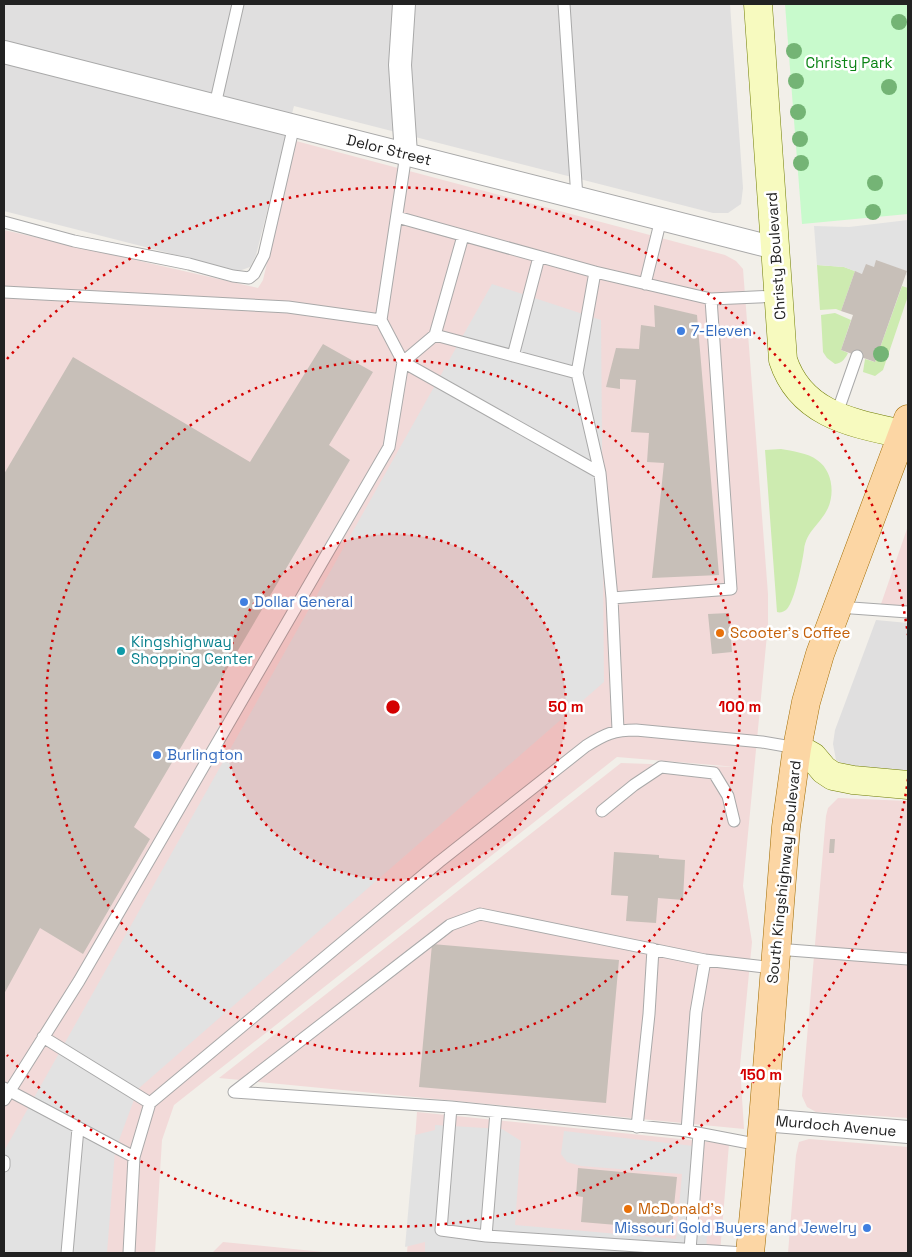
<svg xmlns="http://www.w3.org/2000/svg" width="912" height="1257" font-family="'Space Grotesk',sans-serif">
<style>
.residential{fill:#e0dfdf}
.commercial{fill:#f2dad9}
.grass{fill:#cdebb0}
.park{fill:#c8facc}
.parking{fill:#e2e2e2}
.building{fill:#c7bfb8}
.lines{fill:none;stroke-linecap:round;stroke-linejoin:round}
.lane-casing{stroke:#a9a9a9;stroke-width:13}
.street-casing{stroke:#a9a9a9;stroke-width:24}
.secondary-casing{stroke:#707d05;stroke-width:29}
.primary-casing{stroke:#a06b00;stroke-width:29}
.lane{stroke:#fff;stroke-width:11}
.street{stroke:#fff;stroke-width:22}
.secondary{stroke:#f7fabf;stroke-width:28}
.primary{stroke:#fcd6a4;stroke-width:28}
.tree{fill:#74b475}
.ring{fill:none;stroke:#d40000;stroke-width:2.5;stroke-dasharray:2.5 5}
.shop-dot{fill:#3f7fe0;stroke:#fff;stroke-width:2}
.food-dot{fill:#e8710a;stroke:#fff;stroke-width:2}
.culture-dot{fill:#0f9aa8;stroke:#fff;stroke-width:2}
.labels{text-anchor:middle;stroke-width:5;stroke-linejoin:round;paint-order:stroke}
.park-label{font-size:15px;fill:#0c8416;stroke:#fff}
.street-label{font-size:15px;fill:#222;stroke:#fff}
.shop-label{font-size:15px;fill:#366cbe;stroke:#fff;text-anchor:start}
.food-label{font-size:15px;fill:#c56008;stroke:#fff;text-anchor:start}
.culture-label{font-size:15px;fill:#0d838f;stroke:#fff;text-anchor:start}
.centre{fill:#d40000;stroke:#fff;stroke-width:2.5}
.ring-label{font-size:15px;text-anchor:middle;font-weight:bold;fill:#d40000;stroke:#fff;stroke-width:5;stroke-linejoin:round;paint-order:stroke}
</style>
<rect width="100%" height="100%" fill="#f2efe9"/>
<path class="residential" d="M4,4H730L743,188L741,204L728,213H713L294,106L256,255L250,267L239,271L4,211Z
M876,620L908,623V772L848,766L836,760L833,744L835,730Z"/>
<path class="commercial" d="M296,141L725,255L736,261L743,269L768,594V624L743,886L752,942L740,1066L744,1129L219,1078L621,763L737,767L617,757L174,1105L162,1140L155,1253H4V230L258,288L263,280Z
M908,526V606L881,604Z
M838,798L908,801V1118L816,1112L807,1107L802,1096L826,816L828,808Z
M417,1112L729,1144L720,1253H407Z
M809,1139L908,1147V1253H788L796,1155L799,1142Z
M223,1242L333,1253H212Z"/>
<path class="grass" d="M817,265L844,267L855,271L841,311L836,309L820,310Z
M902,286L908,288V296L883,370L875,376L863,372L865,359L875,362Z
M835,313L851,320L841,350L848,353C845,359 842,363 835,364L827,358L823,352L821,315Z
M781,449C792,451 808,453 817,460C832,470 835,492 828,508C820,525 806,531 804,550C802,563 795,600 787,609C784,612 780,613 777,612L765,450Z"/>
<path class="park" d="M785,4H908V214L802,224Z"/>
<path class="parking" d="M908,220V276L906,275L907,271L876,261L874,267L862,274L844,267L817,265L814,226L849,227Z
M492,284L601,320L604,682L138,1089L115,1151L107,1253H4V1151Z
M435,1125L502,1129L521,1141L515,1225L676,1239L682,1174L581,1166L567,1162L561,1154L564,1131L702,1147L695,1223L699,1230L707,1234L706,1253H566L549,1251V1253H425V1242L405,1247L415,1135L435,1130Z"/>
<path class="building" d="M876,260L907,271L875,362L841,350L853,315L841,311L855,271L862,274L866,264L874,267Z
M654,305L697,315L719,575L652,578L664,463L647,462L649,433L631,432L636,380L620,379V389L606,387L616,348L639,349L641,325L655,327Z
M323,344L373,372L329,445L350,460L134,827L150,839L83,954L40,928L4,994V474L73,357L250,462Z
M729,613L732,652L712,654L708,614Z
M830,839H835L834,853H829Z
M614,852L659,855V858L685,860L683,900L658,898L656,923L626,921L628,896L611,895Z
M432,944L619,960L606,1103L419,1087Z
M578,1168L677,1177L672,1226L641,1223V1227L581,1222L583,1197L576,1196Z"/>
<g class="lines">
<g class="lane-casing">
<path id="lane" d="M564,4L577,198
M215,105L238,4
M397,217L595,272
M4,222L74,241L189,264L233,276L249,278L254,274L264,255L294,125
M463,236L435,335L403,362L600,473L612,598
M645,284L661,219
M4,292L288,307L381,320L406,154
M435,335L577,373
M513,356L539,257
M836,416L857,356
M600,473L577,373L595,272L711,299
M838,607L908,612
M618,730L612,598L731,589L711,299L778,296
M602,811L634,785L661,767L714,773L728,796L734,821
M776,949L908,959
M705,960L774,968
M43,1037L150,1103
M4,1088L134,1157
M4,1100L79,981L389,447L403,362L381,320
M451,1107L441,1230L486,1236
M496,1112L486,1236L744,1253
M637,1127L649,1014L653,949
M687,1131L696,1012L705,960L480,914L450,925L234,1092L451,1107L687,1131L760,1145
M4,1161V1166
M690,1250L699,1134
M67,1253L78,1128
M129,1253L134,1157L150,1103L439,862L586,746C605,734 614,730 636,730L762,742L797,748"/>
</g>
<g class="street-casing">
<path id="street" d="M404,4L400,65L406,154
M4,52L775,248
M763,1120L908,1132"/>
</g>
<g class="secondary-casing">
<path id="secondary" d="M758,4L783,360C801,415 853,423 902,434
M797,748L813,757L824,770L833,776L853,780L908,785"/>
</g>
<g class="primary-casing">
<path id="primary" d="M750,1253L763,1120L786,827L797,748L806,702L820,654L908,419"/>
</g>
<use href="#lane" class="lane"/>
<use href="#street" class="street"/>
<use href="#secondary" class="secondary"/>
<use href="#primary" class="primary"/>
</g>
<g class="tree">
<circle cx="899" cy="22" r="8"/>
<circle cx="794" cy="51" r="8"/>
<circle cx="796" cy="81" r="8"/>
<circle cx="889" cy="87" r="8"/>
<circle cx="798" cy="112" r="8"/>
<circle cx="800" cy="139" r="8"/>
<circle cx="801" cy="163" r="8"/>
<circle cx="875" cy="183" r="8"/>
<circle cx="873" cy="212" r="8"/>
<circle cx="881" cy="354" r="8"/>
</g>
<circle cx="393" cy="707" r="173" fill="#d40000" fill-opacity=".12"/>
<g class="ring">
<circle cx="393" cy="707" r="173"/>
<circle cx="393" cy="707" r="347"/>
<path d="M908 779A520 520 0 0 1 7 1055M7 359A520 520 0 0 1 908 635"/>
</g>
<g class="shop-dot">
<circle cx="681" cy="331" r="5"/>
<circle cx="244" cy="602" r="5"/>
<circle cx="157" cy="755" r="5"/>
<circle cx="867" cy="1228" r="5"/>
</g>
<g class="food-dot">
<circle cx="720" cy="633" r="5"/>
<circle cx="628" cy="1209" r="5"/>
</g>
<circle class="culture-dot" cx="121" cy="651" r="5"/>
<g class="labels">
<g class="park-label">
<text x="849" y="68">Christy Park</text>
</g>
<g class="street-label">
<text transform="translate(389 150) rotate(14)" y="5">Delor Street</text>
<text transform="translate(776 256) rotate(-94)" y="5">Christy Boulevard</text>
<text transform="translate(784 872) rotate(-84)" y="5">South Kingshighway Boulevard</text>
<text transform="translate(836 1126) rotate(5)" y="5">Murdoch Avenue</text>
</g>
<g class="shop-label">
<text x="691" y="336">7-Eleven</text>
<text x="254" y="607">Dollar General</text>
<text x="167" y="760">Burlington</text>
<text x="857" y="1233" text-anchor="end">Missouri Gold Buyers and Jewelry</text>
</g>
<g class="food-label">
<text x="730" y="638">Scooter's Coffee</text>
<text x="638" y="1214">McDonald's</text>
</g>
<g class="culture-label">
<text x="131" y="647">Kingshighway<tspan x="131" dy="17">Shopping Center</tspan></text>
</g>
</g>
<circle cx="393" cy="707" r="8" class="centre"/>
<g class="ring-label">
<text x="566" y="712">50 m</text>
<text x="740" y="712">100 m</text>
<text x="761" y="1080">150 m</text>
</g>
<rect width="912" height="1257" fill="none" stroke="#222222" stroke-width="10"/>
</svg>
